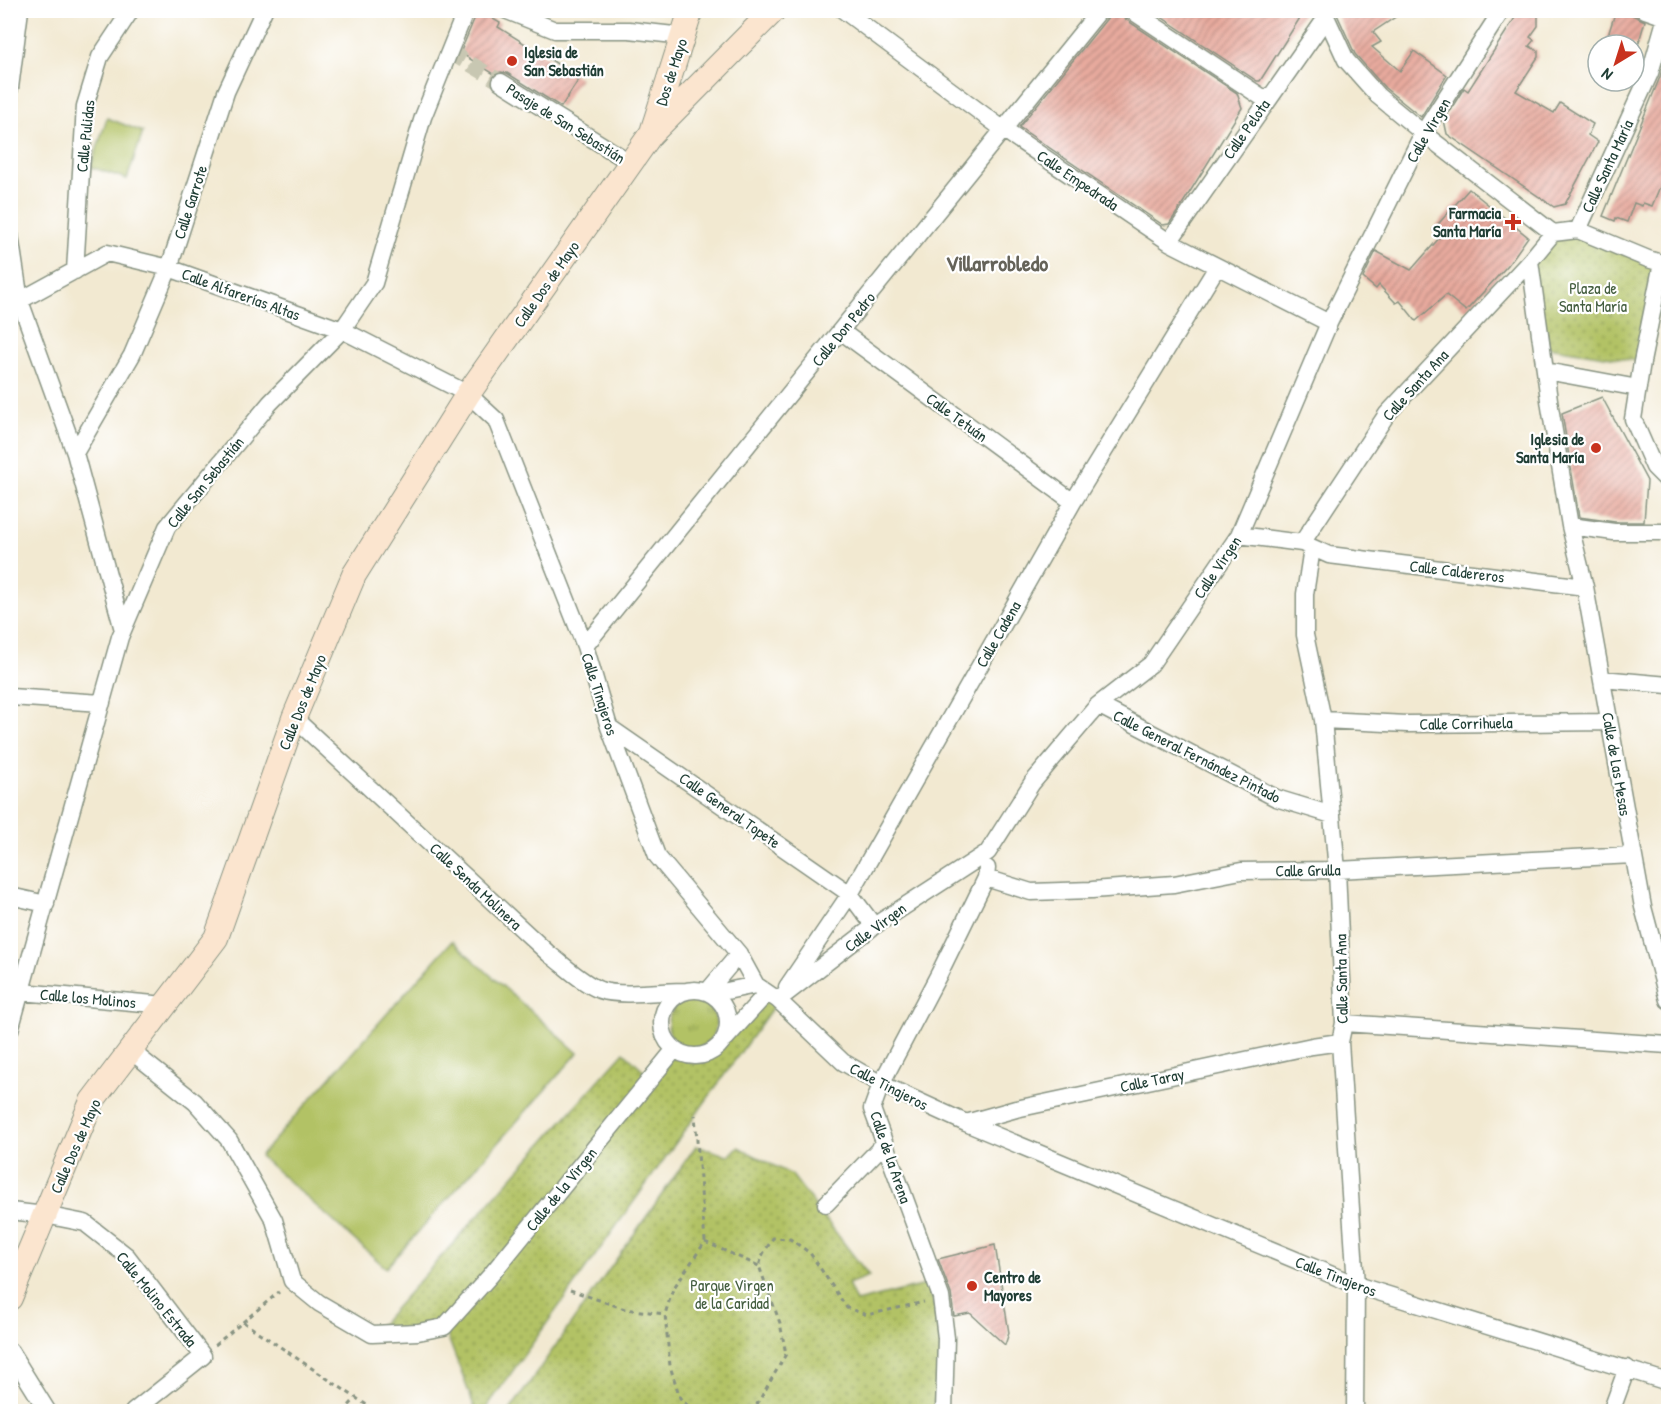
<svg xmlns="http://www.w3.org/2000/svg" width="1679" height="1422" font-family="'Patrick Hand',sans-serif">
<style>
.grass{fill:url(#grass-tufts);stroke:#68804c;stroke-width:1.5}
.park{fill:url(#park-dots);stroke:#68804c;stroke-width:1.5}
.pitch{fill:#b2c265;stroke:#68804c;stroke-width:1.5}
.building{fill:url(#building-hatch)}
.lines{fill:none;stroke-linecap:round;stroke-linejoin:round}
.street-tunnel{stroke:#c8c7b2;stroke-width:16;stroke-dasharray:16 8;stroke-linecap:butt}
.street-casing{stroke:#889382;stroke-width:19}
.secondary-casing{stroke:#889382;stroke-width:26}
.path{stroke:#889382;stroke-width:3;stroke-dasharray:4.5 4.5;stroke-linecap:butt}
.street{stroke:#fff;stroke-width:16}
.secondary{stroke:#fbe5cf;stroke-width:24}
.poi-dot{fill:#c8321e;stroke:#fff;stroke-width:2}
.labels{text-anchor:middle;stroke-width:4.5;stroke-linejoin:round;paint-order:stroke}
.poi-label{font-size:16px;font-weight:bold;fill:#1f3d34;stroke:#fff;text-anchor:start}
.street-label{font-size:16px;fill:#1f3d34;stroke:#fff}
.park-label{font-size:16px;fill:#445e40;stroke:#fff}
.district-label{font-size:22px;font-weight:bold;fill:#656359;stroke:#fff}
</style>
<defs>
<pattern id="grass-tufts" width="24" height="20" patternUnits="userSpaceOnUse" patternTransform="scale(1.5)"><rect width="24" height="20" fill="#b2c265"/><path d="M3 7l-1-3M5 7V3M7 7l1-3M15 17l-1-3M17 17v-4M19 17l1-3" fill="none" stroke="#909f54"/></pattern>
<pattern id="park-dots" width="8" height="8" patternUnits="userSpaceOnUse" patternTransform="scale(1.5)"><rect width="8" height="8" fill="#b2c265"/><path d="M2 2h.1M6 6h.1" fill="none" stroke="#909f54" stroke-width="1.8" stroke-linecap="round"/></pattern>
<pattern id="building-hatch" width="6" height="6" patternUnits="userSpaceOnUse" patternTransform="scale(1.5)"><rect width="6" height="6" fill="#e8aa9e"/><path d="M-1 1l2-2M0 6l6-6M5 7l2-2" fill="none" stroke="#bb8c82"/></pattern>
</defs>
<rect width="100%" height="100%" fill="#fff"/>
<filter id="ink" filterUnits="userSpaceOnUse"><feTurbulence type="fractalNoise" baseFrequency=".0167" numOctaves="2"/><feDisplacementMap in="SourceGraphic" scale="12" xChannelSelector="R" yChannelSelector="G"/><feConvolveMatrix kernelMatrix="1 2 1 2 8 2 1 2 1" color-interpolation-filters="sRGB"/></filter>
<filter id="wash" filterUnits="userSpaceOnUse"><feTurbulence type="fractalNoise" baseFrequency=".008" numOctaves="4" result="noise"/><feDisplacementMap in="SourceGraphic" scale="24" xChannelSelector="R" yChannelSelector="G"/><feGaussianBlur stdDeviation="1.35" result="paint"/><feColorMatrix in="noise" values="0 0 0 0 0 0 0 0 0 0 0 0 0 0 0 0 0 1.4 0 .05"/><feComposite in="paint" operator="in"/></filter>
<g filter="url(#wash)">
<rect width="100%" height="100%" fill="#f2e9d1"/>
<path class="grass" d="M668 1024a24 24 0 1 1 48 0a24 24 0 1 1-48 0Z"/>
<path class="park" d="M1578,230L1662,263L1642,362L1542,346L1530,261L1553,233Z
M766,994L778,1000L484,1411H476L444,1327L372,1334L624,1052L652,1078L675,1049C684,1053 692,1057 702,1055C721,1050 752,1009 766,994Z
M696,1146L729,1156L738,1147L792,1175L869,1276L848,1284L856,1302L929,1284L941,1333L938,1411L509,1412Z"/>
<path class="pitch" d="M107,118L143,132L127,179L91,167Z
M452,941L578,1053L386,1268L260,1156Z"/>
<g id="blocks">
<path class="building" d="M478,10L500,23L498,27L580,78L561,107L507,73L501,72L494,74L462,54L461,51Z
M1151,10H1305L1260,81H1257Z
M1335,10H1406L1373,32L1381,42L1372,47L1400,71L1414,51L1447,75L1421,117L1385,88L1355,54Z
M1520,10H1538V26L1530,37L1534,40L1529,46L1538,51V57L1516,91L1554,113L1560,103L1593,124L1588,135L1598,142L1565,204L1554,207L1447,134L1444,120L1464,88L1468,91Z
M1616,10H1622L1645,21L1638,45H1605Z
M1121,13L1125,19L1237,93L1242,108L1178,211L1169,224L1163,225L1019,127L1109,16Z
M1667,52H1668V167L1652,206L1643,203L1642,206L1634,203L1627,222L1616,218L1615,221L1603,216L1660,77Z
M1469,189L1528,237L1508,265L1466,311L1446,295L1416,321L1400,301L1396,303L1379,285L1376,289L1363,278L1376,251L1411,270L1441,236L1433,230Z
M1602,397L1647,481L1644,522H1615L1579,517L1562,413Z
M995,1245L1009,1333L1005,1345L970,1313L954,1316L951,1294L938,1259Z"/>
</g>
</g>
<g filter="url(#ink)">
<use href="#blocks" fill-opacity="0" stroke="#889382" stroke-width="1.5"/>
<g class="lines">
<path class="street-tunnel" d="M450,52L501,82"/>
<g class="street-casing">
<path id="street" d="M505,10L555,30H629L683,36
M843,10L1004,130L1169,242L1329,323
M1131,10L1266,100
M1323,10L1346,60L1378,96L1423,133L1553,233
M1645,10L1668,18
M501,82L631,163
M10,88L20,10
M1578,230L1648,259L1668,265
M10,235L20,301L75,453L123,630
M1169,242L1326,18
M1530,261L1550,407L1570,526L1585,587L1643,907L1668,1000
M1662,263L1642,362L1633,419L1654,467L1668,481
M75,271L85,106L100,57L131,10
M10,306L107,253L169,268L342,330L468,394L496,420L585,646L609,727L657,856L739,954L756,985L778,1000L843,1062L881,1084L966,1123L1356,1285L1668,1382
M842,332L1073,502
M1546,371L1638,388
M75,453L132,355L169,268L226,92L264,10
M1570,526L1614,532H1668
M1239,535L1302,543
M1312,548L1305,594V635L1323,720L1337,870L1344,1023L1340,1042L1356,1285L1355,1412
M1585,587L1329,555L1302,543L1387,414L1530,261L1553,233L1578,230L1650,73L1668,10
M585,646L1100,10
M1602,679L1668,685
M10,697L102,703
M1098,705L1276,798L1332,815
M294,718L549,954C565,966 582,983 600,990C620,997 663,991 686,991
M1323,720L1407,724L1609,722
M609,727L850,894L874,926
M986,878L1031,892L1092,890L1174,884L1241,871L1337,870L1633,855
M10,896L46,904
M787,987L850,894L1073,502L1217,267
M662 1023a33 33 0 1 1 66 0a33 33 0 1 1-66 0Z
M11,991L165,1005
M707,992L739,954
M712,994L756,985
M778,1000L874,926L988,852L1032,783L1098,705L1151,664L1239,535L1329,323L1423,133L1502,10
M1344,1023L1668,1045
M10,1030L120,637L167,527L270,403L342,330L374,283L423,117L466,10
M726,1038L766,994
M131,1051L195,1102L229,1140L274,1220L292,1281L319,1303L372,1334L418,1332L444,1327L490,1276L675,1049
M966,1123L1016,1109L1312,1046L1340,1042
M826,1204L884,1144
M10,1211L45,1215L85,1223L127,1256L203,1356L133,1412
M10,1351L48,1412
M944,1412L946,1338L941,1297L872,1109L881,1084L939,974L986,878L987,868
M1611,1412L1627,1368"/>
</g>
<g class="secondary-casing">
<path id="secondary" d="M653,129L691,10
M10,1298L92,1101L216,938L294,718L354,575L468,394L651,134L774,10"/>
</g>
<path class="path" d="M705,1242L759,1266
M570,1290L625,1309L665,1314
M243,1322L377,1412
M215,1345L279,1292
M343,1412L356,1398
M694,1412L680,1398L670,1366L665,1314L673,1289L705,1242L695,1115
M751,1412L756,1406L786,1354L780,1323L759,1266L763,1254L773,1238L790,1239L810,1253L847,1308L867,1315L924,1302"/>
<use href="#street" class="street"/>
<use href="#secondary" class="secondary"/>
</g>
</g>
<g class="poi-dot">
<circle cx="512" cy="61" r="6"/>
<path d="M1510 213h6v6h6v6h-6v6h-6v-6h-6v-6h6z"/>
<circle cx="1596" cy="448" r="6"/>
<circle cx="972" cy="1286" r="6"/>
</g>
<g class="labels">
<g class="poi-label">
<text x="524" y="58">Iglesia de<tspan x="524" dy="18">San Sebastián</tspan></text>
<text x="1501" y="219" text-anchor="end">Farmacia<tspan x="1501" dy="18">Santa María</tspan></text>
<text x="1584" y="445" text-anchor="end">Iglesia de<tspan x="1584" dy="18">Santa María</tspan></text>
<text x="984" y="1283">Centro de<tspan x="984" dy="18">Mayores</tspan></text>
</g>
<g class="street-label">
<text transform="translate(671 72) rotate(-72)" y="6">Dos de Mayo</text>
<text transform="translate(566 123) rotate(32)" y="6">Pasaje de San Sebastián</text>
<text transform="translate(1246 129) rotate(-55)" y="6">Calle Pelota</text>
<text transform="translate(1428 130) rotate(-60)" y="6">Calle Virgen</text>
<text transform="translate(85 136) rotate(-84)" y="6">Calle Pulidas</text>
<text transform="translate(1607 166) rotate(-65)" y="6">Calle Santa María</text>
<text transform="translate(1078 180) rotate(34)" y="6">Calle Empedrada</text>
<text transform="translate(190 202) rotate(-72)" y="6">Calle Garrote</text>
<text transform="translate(546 284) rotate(-55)" y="6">Calle Dos de Mayo</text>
<text transform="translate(241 294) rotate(20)" y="6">Calle Alfarerías Altas</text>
<text transform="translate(843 329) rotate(-51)" y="6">Calle Don Pedro</text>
<text transform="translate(1415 385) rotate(-48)" y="6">Calle Santa Ana</text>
<text transform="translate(957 417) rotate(36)" y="6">Calle Tetuán</text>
<text transform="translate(205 482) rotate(-51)" y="6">Calle San Sebastián</text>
<text transform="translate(1217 567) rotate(-56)" y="6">Calle Virgen</text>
<text transform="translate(1457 571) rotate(7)" y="6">Calle Caldereros</text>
<text transform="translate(998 634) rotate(-60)" y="6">Calle Cadena</text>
<text transform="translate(600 694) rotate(72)" y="6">Calle Tinajeros</text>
<text transform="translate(302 702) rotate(-68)" y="6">Calle Dos de Mayo</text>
<text transform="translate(1466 723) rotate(-1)" y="6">Calle Corrihuela</text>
<text transform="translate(1197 756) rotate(27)" y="6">Calle General Fernández Pintado</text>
<text transform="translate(1617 764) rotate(80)" y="6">Calle de Las Mesas</text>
<text transform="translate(730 810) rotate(35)" y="6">Calle General Topete</text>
<text transform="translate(1308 870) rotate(-1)" y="6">Calle Grulla</text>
<text transform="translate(476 886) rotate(43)" y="6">Calle Senda Molinera</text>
<text transform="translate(875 927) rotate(-36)" y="6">Calle Virgen</text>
<text transform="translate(1341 979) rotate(-91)" y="6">Calle Santa Ana</text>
<text transform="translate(88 998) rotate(5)" y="6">Calle los Molinos</text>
<text transform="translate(1152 1080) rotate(-12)" y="6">Calle Taray</text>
<text transform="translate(889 1086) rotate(27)" y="6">Calle Tinajeros</text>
<text transform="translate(75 1146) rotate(-66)" y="6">Calle Dos de Mayo</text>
<text transform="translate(891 1157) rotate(71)" y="6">Calle de la Arena</text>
<text transform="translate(561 1189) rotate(-51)" y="6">Calle de la Virgen</text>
<text transform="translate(1336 1276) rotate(21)" y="6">Calle Tinajeros</text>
<text transform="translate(157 1299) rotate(51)" y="6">Calle Molino Estrada</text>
</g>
<g class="park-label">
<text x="1593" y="294">Plaza de<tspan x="1593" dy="18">Santa María</tspan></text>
<text x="732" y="1291">Parque Virgen<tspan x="732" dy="18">de la Caridad</tspan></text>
</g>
<g class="district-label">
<text x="997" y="271">Villarrobledo</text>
</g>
</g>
<rect width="1679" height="1422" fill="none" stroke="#fff" stroke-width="36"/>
<g transform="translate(1616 63) rotate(218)"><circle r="28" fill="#ffffff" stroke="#a5b1ae" stroke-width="1.5"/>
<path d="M0-4.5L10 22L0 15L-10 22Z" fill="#c8321e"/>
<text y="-9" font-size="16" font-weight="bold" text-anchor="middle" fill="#1f3d34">N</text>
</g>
</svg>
